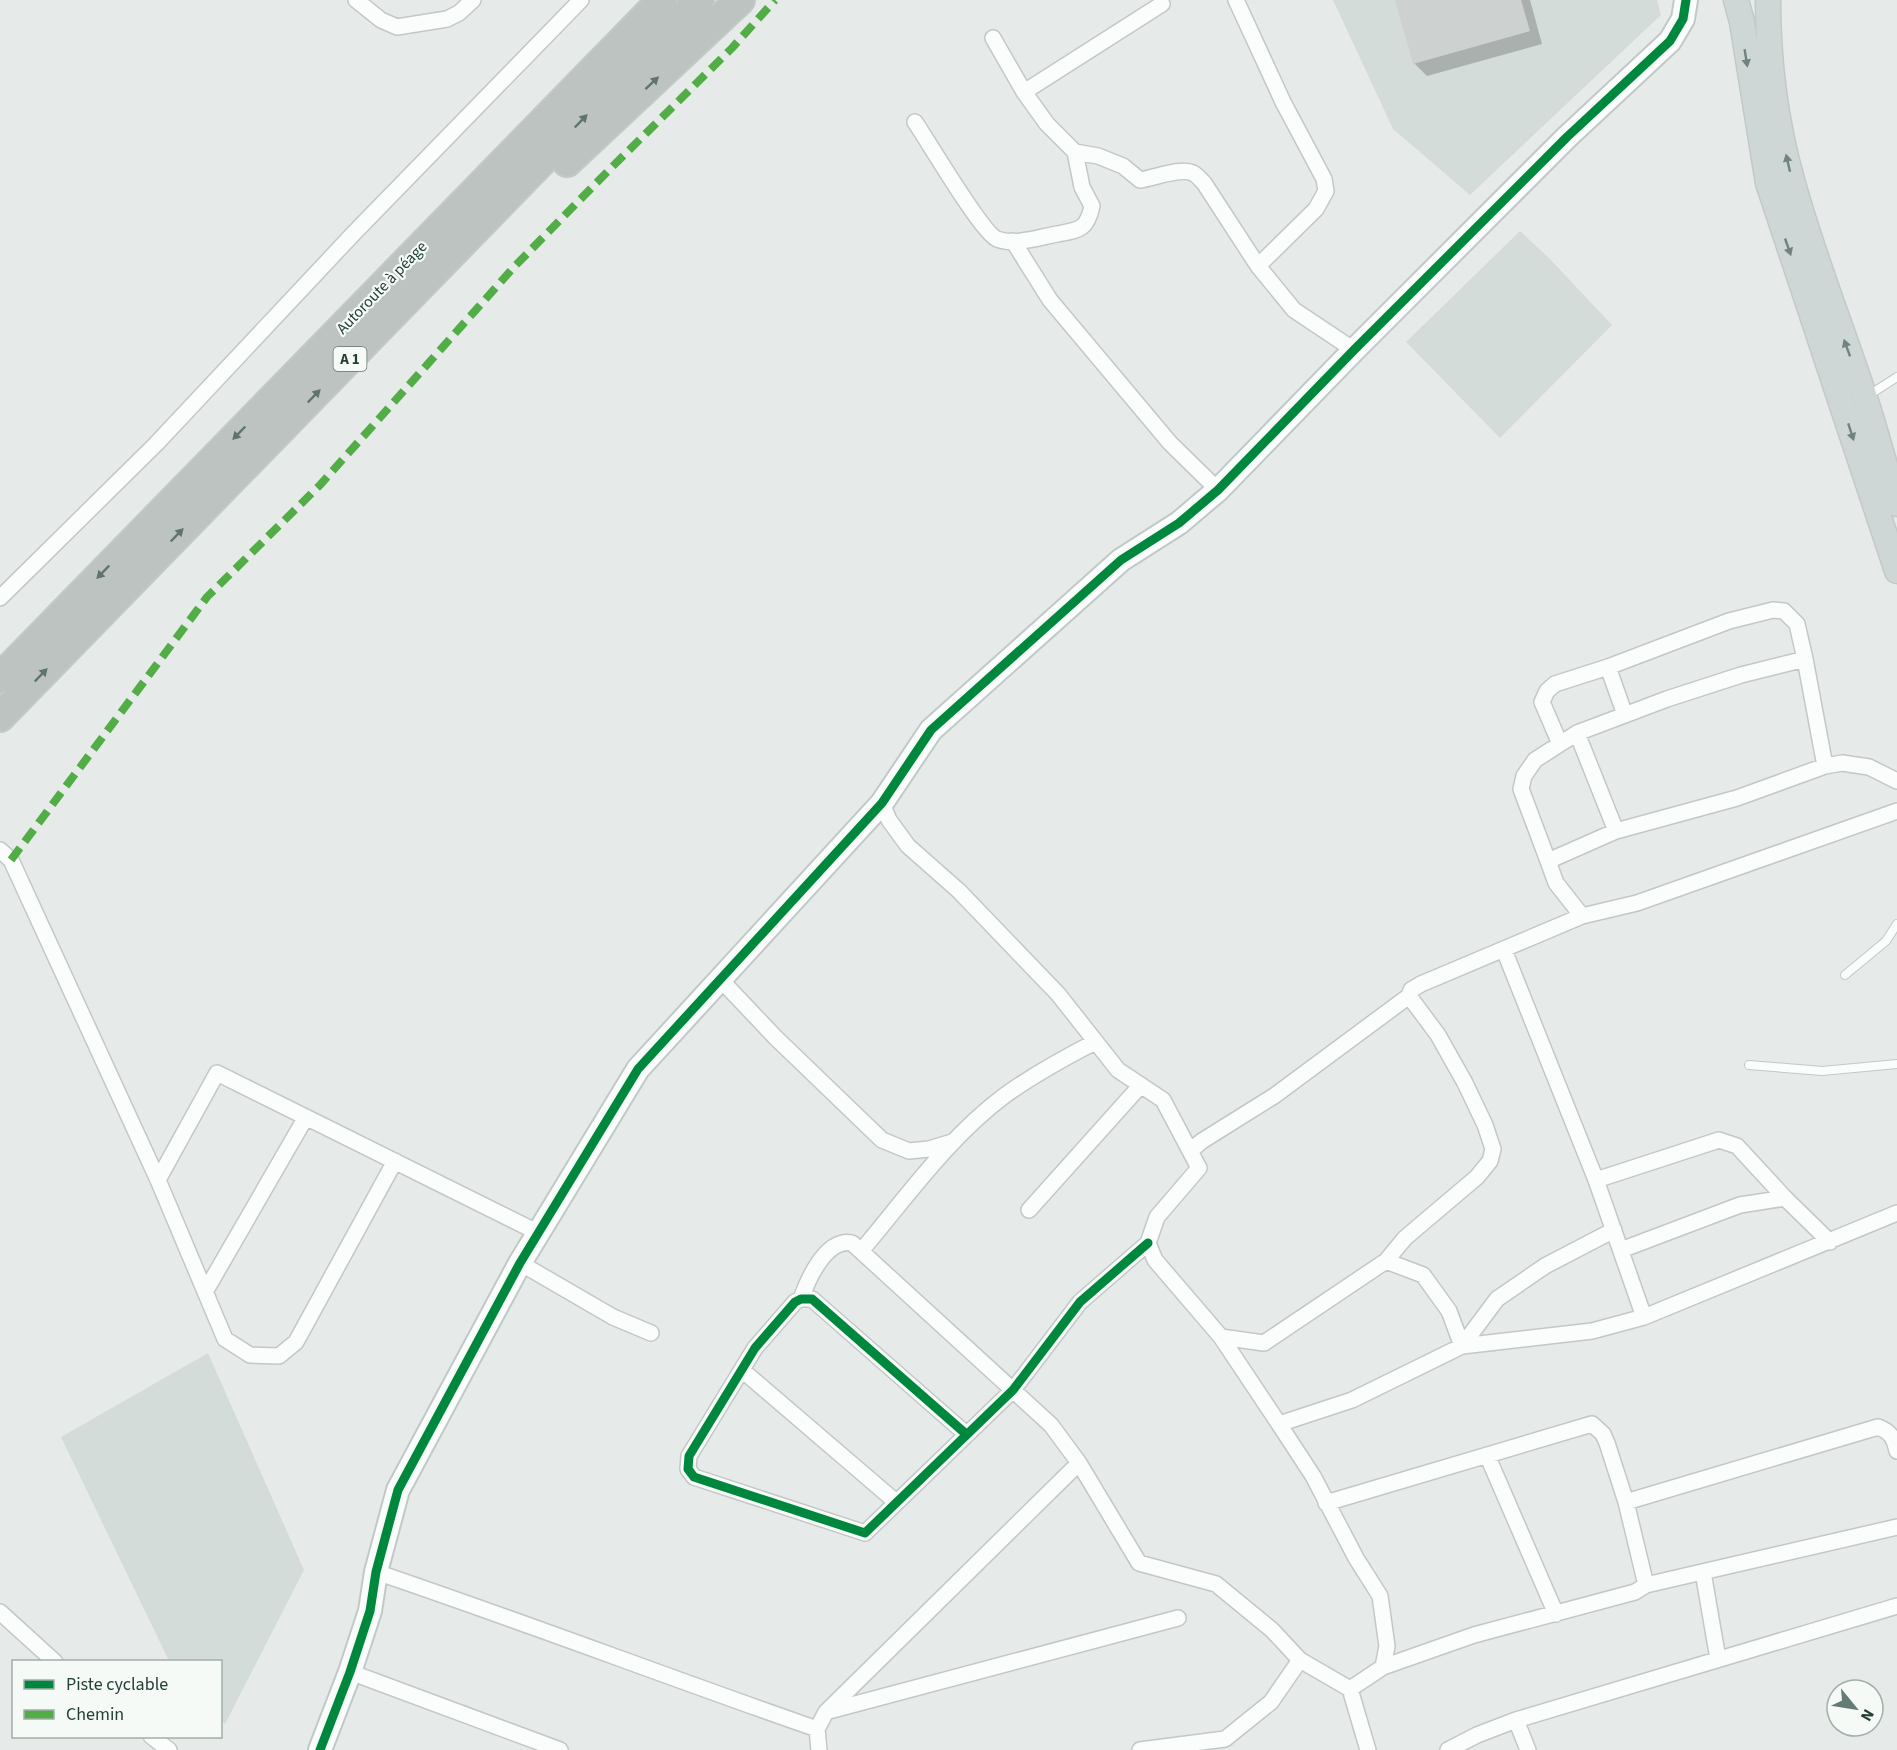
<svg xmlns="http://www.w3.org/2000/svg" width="1897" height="1750" font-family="'Source Sans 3',sans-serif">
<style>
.built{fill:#d4dcd9}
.shadow{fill:#0003}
.building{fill:#cdd2d0}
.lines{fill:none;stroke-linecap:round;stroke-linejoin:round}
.lane-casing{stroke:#c3c8c6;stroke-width:10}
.street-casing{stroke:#c3c8c6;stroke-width:18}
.secondary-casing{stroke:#c1c9c6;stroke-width:26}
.primary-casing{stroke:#c2cac8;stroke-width:27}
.highway-casing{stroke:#c2cac8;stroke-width:32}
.lane{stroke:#fbfcfc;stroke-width:8}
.street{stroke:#fbfcfc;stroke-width:15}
.secondary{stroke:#fbfcfc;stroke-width:22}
.primary{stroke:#ced7d5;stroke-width:24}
.highway{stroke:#bcc3c1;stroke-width:28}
.quiet{stroke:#53ad46;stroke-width:8;stroke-dasharray:15 8;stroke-linecap:butt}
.cycleway-casing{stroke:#f5faf7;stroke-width:13}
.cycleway{stroke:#00873e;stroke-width:9}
.oneway{fill:#70837f}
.oneway2{fill:#60746f}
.labels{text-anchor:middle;stroke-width:4.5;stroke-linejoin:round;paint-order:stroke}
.shield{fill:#f5faf7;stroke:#627771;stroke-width:1.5}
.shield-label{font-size:15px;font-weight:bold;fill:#233f38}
.street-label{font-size:16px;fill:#233f38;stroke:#f5faf7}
</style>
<rect width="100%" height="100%" fill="#e6ebe9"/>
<path class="built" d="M1333,0H1657L1661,15L1470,195L1393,129Z
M1520,231L1550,259L1612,325L1500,438L1406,342Z
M208,1353L304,1570L225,1724L221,1720L220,1662L169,1661L61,1437Z"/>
<path class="shadow" d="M1397,0H1530L1542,44L1427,76L1414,63Z"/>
<path class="building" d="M1395,0H1521L1530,31L1413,64Z"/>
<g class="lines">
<g class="lane-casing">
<path id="lane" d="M1869,395L1897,377
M1845,975L1886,941L1897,924
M1749,1065L1822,1071L1897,1064"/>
</g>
<g class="street-casing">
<path id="street" d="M356,0L381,20L397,27L447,19L459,13L473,0
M1236,0L1283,102L1324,179L1326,191L1316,209L1258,266
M993,38L1024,92L1047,124L1075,152L1098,156L1123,166L1140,180C1155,178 1180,167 1193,173C1197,175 1201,180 1204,183L1258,266L1294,310L1354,350
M1024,92L1162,4
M915,122C928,141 982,233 997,239C1014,246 1040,237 1057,234C1079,230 1087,230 1092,206L1082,187L1075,152
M1013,241L1050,300L1170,443L1218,490
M0,598L156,444L354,233L581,0
M1608,667L1625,715
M1577,733L1616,831
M1560,744L1542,702L1547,691L1555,684L1608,667L1729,621L1773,610L1784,611L1797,624L1805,659
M882,803L889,820L908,846L959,891L1058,994L1118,1070L1163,1100L1199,1168L1157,1217L1148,1243L1155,1260L1221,1337L1279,1424
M0,850L11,860L158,1180L225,1339L250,1355L279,1356L296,1342L395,1161
M1548,861L1521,789L1524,776L1535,760L1577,733L1667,699L1741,675L1805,659L1825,766
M1582,916L1556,883L1548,861L1616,831L1737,798L1825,766L1842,763L1869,767L1897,781
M1504,950L1596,1180L1644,1317
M720,979L776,1038L882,1140L909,1151L929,1149L952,1142
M1190,1151L1202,1141L1274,1096L1409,996
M158,1180L217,1073L539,1233
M1596,1180L1719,1140L1737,1146L1785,1198
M1029,1210L1141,1085
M1621,1250L1740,1205L1785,1198L1830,1242
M861,1251C906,1198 948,1138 1004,1096C1033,1075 1064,1058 1095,1042
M1386,1261L1405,1238L1477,1177L1490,1161L1493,1149L1485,1125L1465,1083L1438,1035L1409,996L1411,990L1421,984L1582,916L1637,903L1897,811
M520,1263L613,1317L651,1333
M205,1292L306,1117
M801,1299C808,1279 826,1238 852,1243L1051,1425L1079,1463L1139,1563L1216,1584L1272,1630L1300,1660L1350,1689L1368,1750
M1221,1337L1264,1343L1386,1261L1423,1275L1449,1311L1462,1346
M1462,1346L1497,1299L1545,1266L1614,1230
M742,1370L896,1502
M966,1434L812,1299H801L795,1302L755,1348L689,1456L688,1469L694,1477L865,1533L1013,1390L1080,1302L1148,1243
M1487,1455L1556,1614
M1626,1502L1878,1427C1891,1432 1894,1438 1897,1451
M1326,1503L1592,1424L1603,1434L1607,1443L1626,1502L1646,1585L1635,1592L1474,1635L1383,1667
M376,1572C524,1622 670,1678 817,1729
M1703,1572L1718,1659
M1646,1585L1897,1527
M0,1612L55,1662
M350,1672L560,1750
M1350,1689L1383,1667L1387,1646L1380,1596L1356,1558L1313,1476L1279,1424L1352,1400L1462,1346L1592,1331L1644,1317L1897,1213
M829,1711L1178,1618
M1516,1720L1528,1750
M151,1736L169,1750
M819,1750L817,1729L826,1712L1079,1463
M1140,1750L1225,1739L1271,1702L1300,1660
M1448,1750L1477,1735L1516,1720L1897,1606"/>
</g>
<g class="secondary-casing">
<path id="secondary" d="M320,1750L350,1672L370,1611L376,1572L398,1490L520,1263L638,1069L882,803L931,730L1121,560L1179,523L1218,490L1354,350L1567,137L1670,41L1683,19L1686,0"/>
</g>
<g class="primary-casing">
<path id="primary" d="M1736,0L1742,22L1768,183L1897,571
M1768,0C1768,59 1776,123 1792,180C1812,253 1840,323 1864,395C1876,431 1885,468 1897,504"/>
</g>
<g class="highway-casing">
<path id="highway" d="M567,162L740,0
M0,678L662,0
M0,717L699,0"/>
</g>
<use href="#lane" class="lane"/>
<use href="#street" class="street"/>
<use href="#secondary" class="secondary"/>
<use href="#primary" class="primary"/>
<use href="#highway" class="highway"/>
<path class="quiet" d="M11,860L207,597L320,485L514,267L611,168L732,48L775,0"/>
<g class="cycleway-casing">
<path id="cycleway" d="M966,1434L812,1299H801L795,1302L755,1348L689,1456L688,1469L694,1477L865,1533L1013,1390L1080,1302L1148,1243
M320,1750L350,1672L370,1611L376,1572L398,1490L520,1263L638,1069L882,803L931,730L1121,560L1179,523L1218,490L1354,350L1567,137L1670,41L1683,19L1686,0"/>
</g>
<use href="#cycleway" class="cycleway"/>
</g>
<defs><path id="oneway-solid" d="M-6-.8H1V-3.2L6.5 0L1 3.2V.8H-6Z" transform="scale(1.5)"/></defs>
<g class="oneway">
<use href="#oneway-solid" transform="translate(1746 58) rotate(81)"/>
<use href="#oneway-solid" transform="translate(1788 163) rotate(-103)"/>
<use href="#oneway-solid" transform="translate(1788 247) rotate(71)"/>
<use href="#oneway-solid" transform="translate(1847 348) rotate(-110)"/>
<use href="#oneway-solid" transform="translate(1851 432) rotate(72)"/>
</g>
<g class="oneway2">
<use href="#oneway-solid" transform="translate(652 83) rotate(-43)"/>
<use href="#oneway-solid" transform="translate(581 121) rotate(-46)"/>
<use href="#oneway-solid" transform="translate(314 396) rotate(-46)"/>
<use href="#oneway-solid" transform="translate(239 433) rotate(134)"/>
<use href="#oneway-solid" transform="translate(177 535) rotate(-46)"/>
<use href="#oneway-solid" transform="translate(103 572) rotate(134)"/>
<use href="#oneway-solid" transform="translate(41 675) rotate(-46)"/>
</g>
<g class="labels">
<rect class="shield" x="333.5" y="347" width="33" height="24" rx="4.5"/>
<g class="shield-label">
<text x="350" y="364">A 1</text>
</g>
<g class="street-label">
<text transform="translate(381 287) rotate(-46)" y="6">Autoroute à péage</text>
</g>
</g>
<rect x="12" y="1660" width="210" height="78" fill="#f5faf7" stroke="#a1afab" stroke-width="1.5"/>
<rect x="24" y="1680" width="30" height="9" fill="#00873e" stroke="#a1afab" stroke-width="1.5"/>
<text x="66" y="1690" font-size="18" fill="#233f38">Piste cyclable</text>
<rect x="24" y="1710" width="30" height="9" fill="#53ad46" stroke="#a1afab" stroke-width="1.5"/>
<text x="66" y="1720" font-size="18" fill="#233f38">Chemin</text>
<g transform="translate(1855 1708) rotate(120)"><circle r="28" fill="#f5faf7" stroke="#a1afab" stroke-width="1.5"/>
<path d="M0-4.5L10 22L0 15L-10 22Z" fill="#677b76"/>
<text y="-9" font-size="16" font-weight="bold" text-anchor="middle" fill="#233f38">N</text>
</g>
</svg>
